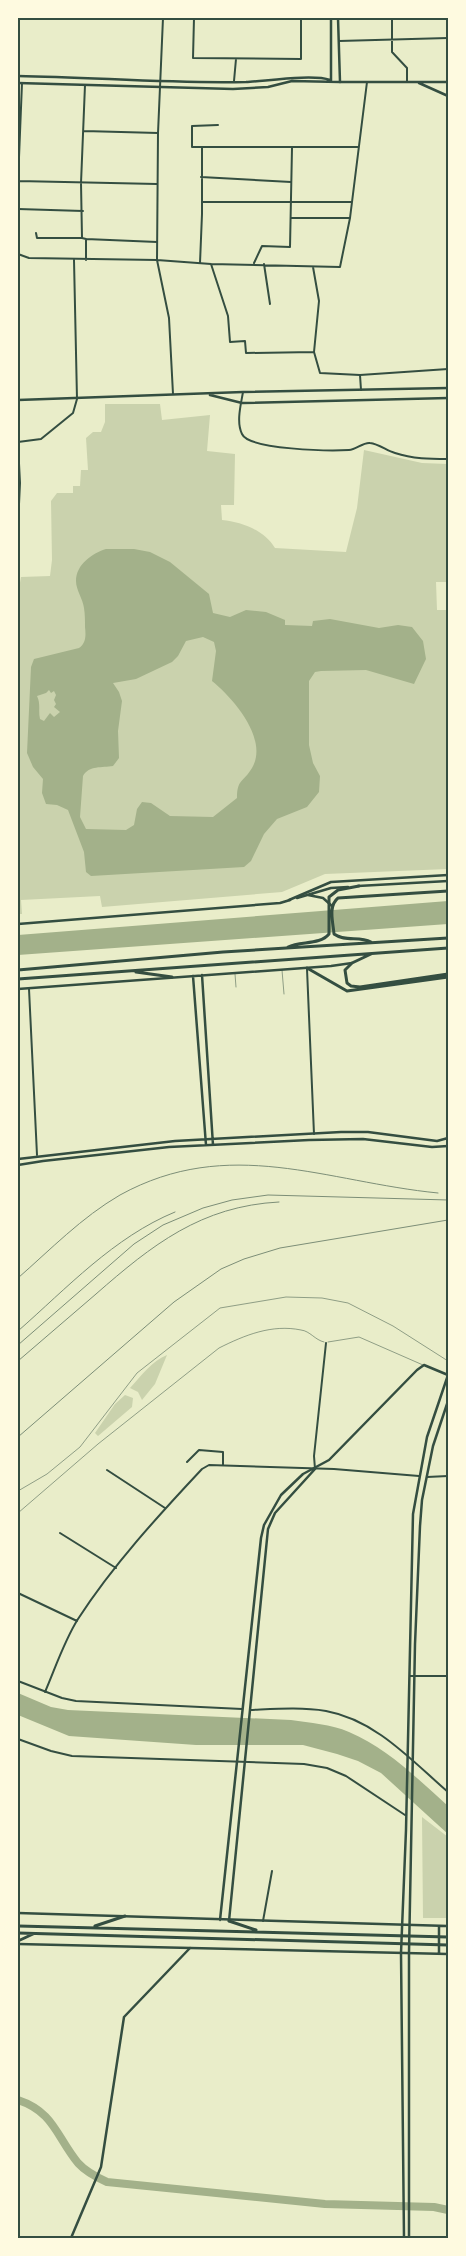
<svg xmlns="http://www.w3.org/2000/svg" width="466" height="2256" font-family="Overpass,sans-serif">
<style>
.green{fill:#cad2ad}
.water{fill:#a3b18a;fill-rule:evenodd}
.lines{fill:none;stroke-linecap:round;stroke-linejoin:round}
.river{stroke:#a3b18a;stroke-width:8}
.service{stroke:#344e41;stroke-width:0.5}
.minor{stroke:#344e41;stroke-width:2}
.tertiary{stroke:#344e41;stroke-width:2.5}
.secondary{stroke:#344e41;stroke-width:2.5}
.trunk{stroke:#344e41;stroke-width:3}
.rail{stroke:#7c8e77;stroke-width:1}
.neatline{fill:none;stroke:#344e41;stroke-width:2}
</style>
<rect width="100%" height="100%" fill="#e9edc9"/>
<path class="green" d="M105,404H160L162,420L210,415L207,451L235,454L234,505H221L222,520C242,522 264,530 275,548L346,552L357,508L364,450L422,463L448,464V582H436L437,610H448V869L325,874L282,892L102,907L100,896L21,900L22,914H18V594L21,577L50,576L52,560L51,501L57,493H73V486H80L81,470H88L86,438L93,432H101L105,422Z
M167,1355L155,1384L142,1400L138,1392L130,1388C140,1377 153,1360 167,1355Z
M125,1395L133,1398L132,1407L98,1436L95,1433L115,1404Z
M422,1817L448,1837V1918H423Z"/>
<path class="water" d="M106,549H134L150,552L170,562L209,594L213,613L230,617L246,610L266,612L285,620V625L312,626L313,621L330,619L379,628L398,625L412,627L423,641L426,659L414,684L366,670L321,671L315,672L309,681V745L313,763L320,776L319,792L307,807L277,819L264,834L251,861L244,867L91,876L86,872L84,852L68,810L57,805L46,804L42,793L43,779L33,767L27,753L31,667L34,659L79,648C86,643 86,636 85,627C85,621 85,614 84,608C83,599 76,590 76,581C76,564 93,553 106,549ZM203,637L214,642L216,651L212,681C233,698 269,739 252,768C243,783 237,779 237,798L213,817L170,816L151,803L142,802L137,809L134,825L126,830L86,829L80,817L83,776C89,765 102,768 113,766L119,758L118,731L122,701L119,692L113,683L136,679L172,662L178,656L186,641ZM49,690L51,693L54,691L56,695L54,700L56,704L54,707L60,712L54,717L50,713L44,721L40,719C38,711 41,704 37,696L46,693Z
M448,901V924L18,955V935Z
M18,1693L51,1707L68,1710L291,1720C310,1723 331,1724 349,1732C387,1748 418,1779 448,1806V1834L381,1773L358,1761L337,1754L303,1745H196L69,1736L18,1715Z"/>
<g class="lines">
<path class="river" d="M18,2100C54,2112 56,2136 78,2163C86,2172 96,2177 107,2182L325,2204L434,2207L448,2210"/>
<path class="service" d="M282,970L284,994
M235,974L236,987
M328,1342L359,1337L423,1365
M18,1491L47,1474L80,1447L137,1373L220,1308L286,1297L322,1298L348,1303L393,1326L448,1361
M18,1513L98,1444L219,1348C245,1335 272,1324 301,1330C310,1331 315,1340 324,1342"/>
<path class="minor" d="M163,18L158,133L157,260L169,318L173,394
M194,18L193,58L301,59V18
M392,18V52L407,68V82
M339,41L448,38
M234,81L236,59
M85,85L81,183L82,238L86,239
M218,125L192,126V147H358
M84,131L158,133
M201,177L291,182
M18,181L157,184
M18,182L22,83
M202,202H352
M18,209L83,211
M291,218H349
M36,233L37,238H81
M18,254L29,258L157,260L211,264L340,267L350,218L367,82
M86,260V239L157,242
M200,263L202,214V147
M254,263L262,246L290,247L292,148
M211,264L228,316L230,342L245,341L246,353L314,352
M264,264L270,304
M313,267L319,301L314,352L320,373L360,375L448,369
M360,375L361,390
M243,392C241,404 236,422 242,434C249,450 331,451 349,450C356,450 363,442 370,443C379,444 387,451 395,453C413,459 430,459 448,459
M18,442L41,439L73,413L77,399L74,260
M18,444L20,483L18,525
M307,969L314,1134
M29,989L37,1155
M187,1462L199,1450L223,1452V1464
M315,1469L314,1456L326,1343
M107,1470L165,1508
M427,1477L448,1476
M60,1533L116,1568
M18,1593L77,1621
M410,1676H448
M18,1681L62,1698L76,1701L242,1709
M45,1692C55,1669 64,1641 78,1619C113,1565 158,1516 202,1469L209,1465L334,1469L419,1476
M250,1710C275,1709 301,1707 326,1711C376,1720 412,1761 448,1792
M18,1739L51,1751L72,1756L304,1764L327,1768L346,1776L405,1815
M263,1921L272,1871"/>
<path class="tertiary" d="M340,82H448
M419,83L448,96
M358,886L448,881
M308,895L323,898L332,906
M297,898L331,888L348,887
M18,924L280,903L290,900
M202,975L213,1145
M193,976L206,1145
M18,989L331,966L352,963
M18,1159L175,1141L341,1132H368L437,1141L448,1138
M18,1165L43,1161L169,1147L309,1140L363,1139L432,1147L448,1146
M18,1913L448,1926
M220,1920L261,1538L264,1525L281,1495L303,1474L329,1460L417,1370L424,1365L448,1375
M229,1921L268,1529L275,1513L315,1469
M18,1944L448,1954
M439,1954V1926"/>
<path class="secondary" d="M18,76C94,77 170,84 246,82C266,81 313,74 330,80
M331,81V18
M18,83L233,89L268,87L292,81L340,82L338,18
M210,395L242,403L448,398
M18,400L243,392L448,388
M289,900L331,882L448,875
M71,2238L101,2167L124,2017L190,1948
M404,2238L401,1953L406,1830L413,1514L427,1437L448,1375
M409,2238V1953L415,1644L420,1526L422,1500L433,1446L448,1401"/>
<path class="trunk" d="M371,942C359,936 345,942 334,934C333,922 328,906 338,898L448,891
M288,947C301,941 320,945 329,934V897L338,890L359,886
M371,954L352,963L345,970L347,983L351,986L360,987L448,974
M307,968L347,991L448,977
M18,970L223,952L448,938
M136,972L172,977
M18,979L448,948
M229,1921L256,1930
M18,1926L448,1937
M95,1926L125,1916
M18,1933L448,1945
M18,1941L33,1934"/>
<path class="rail" d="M18,1278C50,1250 82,1217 120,1195C229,1135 326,1182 438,1193
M18,1331C67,1288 114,1237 175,1212
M18,1345L134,1244L163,1225L203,1208L232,1200L268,1195L448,1200
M18,1361C44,1339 70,1316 96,1294C152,1245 201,1206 279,1202
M18,1437L174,1302L221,1269L244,1259L280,1248L448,1220"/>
</g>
<rect width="466" height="2256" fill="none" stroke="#fefae0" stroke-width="38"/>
<rect x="19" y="19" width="428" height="2218" class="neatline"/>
</svg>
